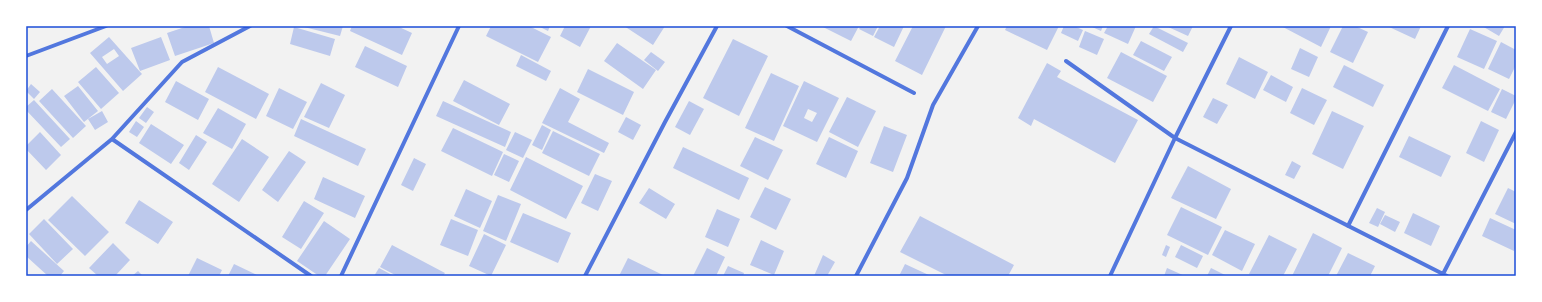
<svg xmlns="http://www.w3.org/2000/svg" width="1542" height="302" font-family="'Alegreya Sans',sans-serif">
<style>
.building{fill:#bdc9ec;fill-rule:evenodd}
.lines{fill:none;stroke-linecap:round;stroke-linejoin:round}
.minor{stroke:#5277de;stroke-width:4}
.neatline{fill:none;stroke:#1d4ed8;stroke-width:1.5}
</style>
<rect width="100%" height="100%" fill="#f2f2f2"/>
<path class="building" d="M188,26H209L214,43L175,56L167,33Z
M300,26H343L340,36Z
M352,26H397L412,33L402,55L350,31Z
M491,26H529L551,37L538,62L486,36Z
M538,26H550L548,31Z
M565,26H591L580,47L560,36Z
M624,26H665L653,45Z
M821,26H859L851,41Z
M861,26H878L873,36L859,29Z
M880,26H904L894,47L874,37Z
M913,26H946L922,75L895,61Z
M1007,26H1059L1047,50L1005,30Z
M1064,26H1074L1083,30L1078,41L1061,33Z
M1090,26H1103L1101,31Z
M1108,26H1136L1128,44L1104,33Z
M1154,26L1188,43L1183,52L1149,34Z
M1166,26H1193L1188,36Z
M1281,26H1331L1321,47Z
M1343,26H1355L1368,32L1353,63L1330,52Z
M1387,26H1421L1415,39Z
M1482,26H1505L1499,36Z
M294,27L335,39L330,56L290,44Z
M1470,29L1497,41L1484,69L1457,57Z
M1085,31L1104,39L1097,55L1079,47Z
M109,37L142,74L123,91L90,53ZM114,49L119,56L107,64L102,57Z
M161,37L170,60L140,71L131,48Z
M733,39L768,56L739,116L703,98Z
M1141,41L1172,57L1164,71L1133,55Z
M1501,42L1516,50V65L1509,79L1488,69Z
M617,43L656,70L643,89L604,61Z
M365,46L407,66L398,87L355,67Z
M1300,48L1318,57L1309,77L1291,69Z
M651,52L665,62L658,71L644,60Z
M1121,52L1167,76L1153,102L1107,78Z
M521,55L551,71L546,81L516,66Z
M1239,57L1268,72L1255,99L1226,84Z
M1047,63L1061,71L1057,77L1138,120L1115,163L1034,119L1031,126L1018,118Z
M1344,65L1384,85L1373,107L1333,87Z
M1454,65L1500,89L1488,111L1442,88Z
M96,67L119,93L101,109L78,82Z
M218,67L269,94L256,119L205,92Z
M588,69L634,92L623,115L577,92Z
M771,73L799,86L774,141L745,128Z
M1271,75L1293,87L1286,102L1263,90Z
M464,80L510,104L499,125L453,101Z
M176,81L209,99L198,120L165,102Z
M804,81L839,98L817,142L783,126ZM808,109L817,113L812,122L804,118Z
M321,83L345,95L329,128L304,117Z
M31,84L40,92L34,99L26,91Z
M78,86L98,111L84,122L64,96Z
M279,88L307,102L293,129L266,116Z
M560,88L580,99L568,122L609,143L604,153L542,123Z
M1302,88L1327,100L1314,125L1290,113Z
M52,89L86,126L73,138L39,101Z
M1502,89L1516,96V99L1506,119L1491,112Z
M847,97L876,111L858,147L829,132Z
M1213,98L1228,105L1217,124L1203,117Z
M34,100L70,139L61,147L26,110V107Z
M443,101L511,132L505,147L436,116Z
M689,101L704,109L690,135L675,127Z
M147,107L154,112L146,123L139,118Z
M218,108L246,124L232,149L203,133Z
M102,111L108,122L95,130L88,119Z
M1332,111L1364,126L1343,169L1312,154Z
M626,117L641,125L633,140L618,132Z
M301,119L366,149L358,166L294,136Z
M136,121L144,127L137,137L129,132Z
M1481,121L1499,130L1484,162L1466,153Z
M151,124L184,145L171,164L139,143Z
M542,125L551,130L542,150L532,145Z
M884,126L907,135L893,172L870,163Z
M453,128L503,152L492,176L441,151Z
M553,131L600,154L589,176L542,153Z
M40,132L61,155L46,170L26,149V146Z
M515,132L532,140L523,158L506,150Z
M196,135L207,142L189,170L179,163Z
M1409,136L1451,156L1441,177L1399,157Z
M755,137L783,150L768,180L740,166Z
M829,137L858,151L846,178L816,164Z
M242,139L269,157L239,202L212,184Z
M683,147L749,178L739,200L673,168Z
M289,151L306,162L278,202L262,190Z
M504,154L519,161L509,182L494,175Z
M526,157L583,186L566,219L510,190Z
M414,158L426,164L413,191L401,185Z
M1292,161L1301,166L1294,179L1285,175Z
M1188,166L1231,189L1216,219L1171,198Z
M595,174L612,181L598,211L581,203Z
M323,177L365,196L355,218L314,199Z
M765,187L791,199L776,230L750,217Z
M649,188L675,204L666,219L639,203Z
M1508,188L1516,192V224L1495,214Z
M466,189L492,201L480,228L454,216Z
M498,195L521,204L506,241L483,231Z
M72,196L109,232L85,256L48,220Z
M139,200L173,222L158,244L125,223Z
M304,201L324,213L301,249L282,237Z
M1181,207L1222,227L1208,255L1167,235Z
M1377,208L1385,212L1378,227L1369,223Z
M717,209L740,219L728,247L705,237Z
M523,213L571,233L558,263L510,242Z
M1413,213L1440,226L1431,246L1404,233Z
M1385,215L1400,222L1395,232L1380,224Z
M920,216L1014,265L1008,276H948L900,252Z
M1490,218L1516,230V246L1514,251L1482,236Z
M44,219L73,249L57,264L29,234Z
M451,219L478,230L468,256L440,245Z
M324,221L350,239L325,276H319L297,261Z
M1225,230L1255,244L1242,271L1212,255Z
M1313,233L1342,248L1328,276H1292Z
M484,234L506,245L491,276L469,266Z
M1269,235L1297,249L1283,276H1253L1249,274Z
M761,240L784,251L774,275L750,265Z
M31,241L64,271L60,276H48L26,256V247Z
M113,243L130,260L115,276H98L89,268Z
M392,245L445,273L443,276H397L380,267Z
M1166,245L1170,247L1166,257L1162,255Z
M1181,245L1203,256L1197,268L1175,257Z
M707,248L725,257L716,276H693Z
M1348,253L1375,266L1370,276H1336Z
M823,255L835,262L827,276H814Z
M197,258L222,270L219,276H188Z
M628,258L665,276H619Z
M234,264L259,276H228Z
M905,264L931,276H899Z
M728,266L744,273L743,276H723Z
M379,268L394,276H374Z
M1167,268L1185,276H1164Z
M1211,268L1227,276H1207Z
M138,271L143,276H132Z"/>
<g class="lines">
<path class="minor" d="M787,26L914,93
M26,56L106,26
M1066,61L1175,138L1447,276
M112,139L311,276
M26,210L112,139L182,62L250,26
M1348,226L1448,26
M1443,274L1516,132
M341,276L459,26
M585,276L665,122L717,26
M856,276L907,178L933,105L978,26
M1110,276L1175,138L1231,26"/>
</g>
<rect width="1542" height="302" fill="none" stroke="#ffffff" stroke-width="54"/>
<rect x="27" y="27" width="1488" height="248" class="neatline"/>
</svg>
